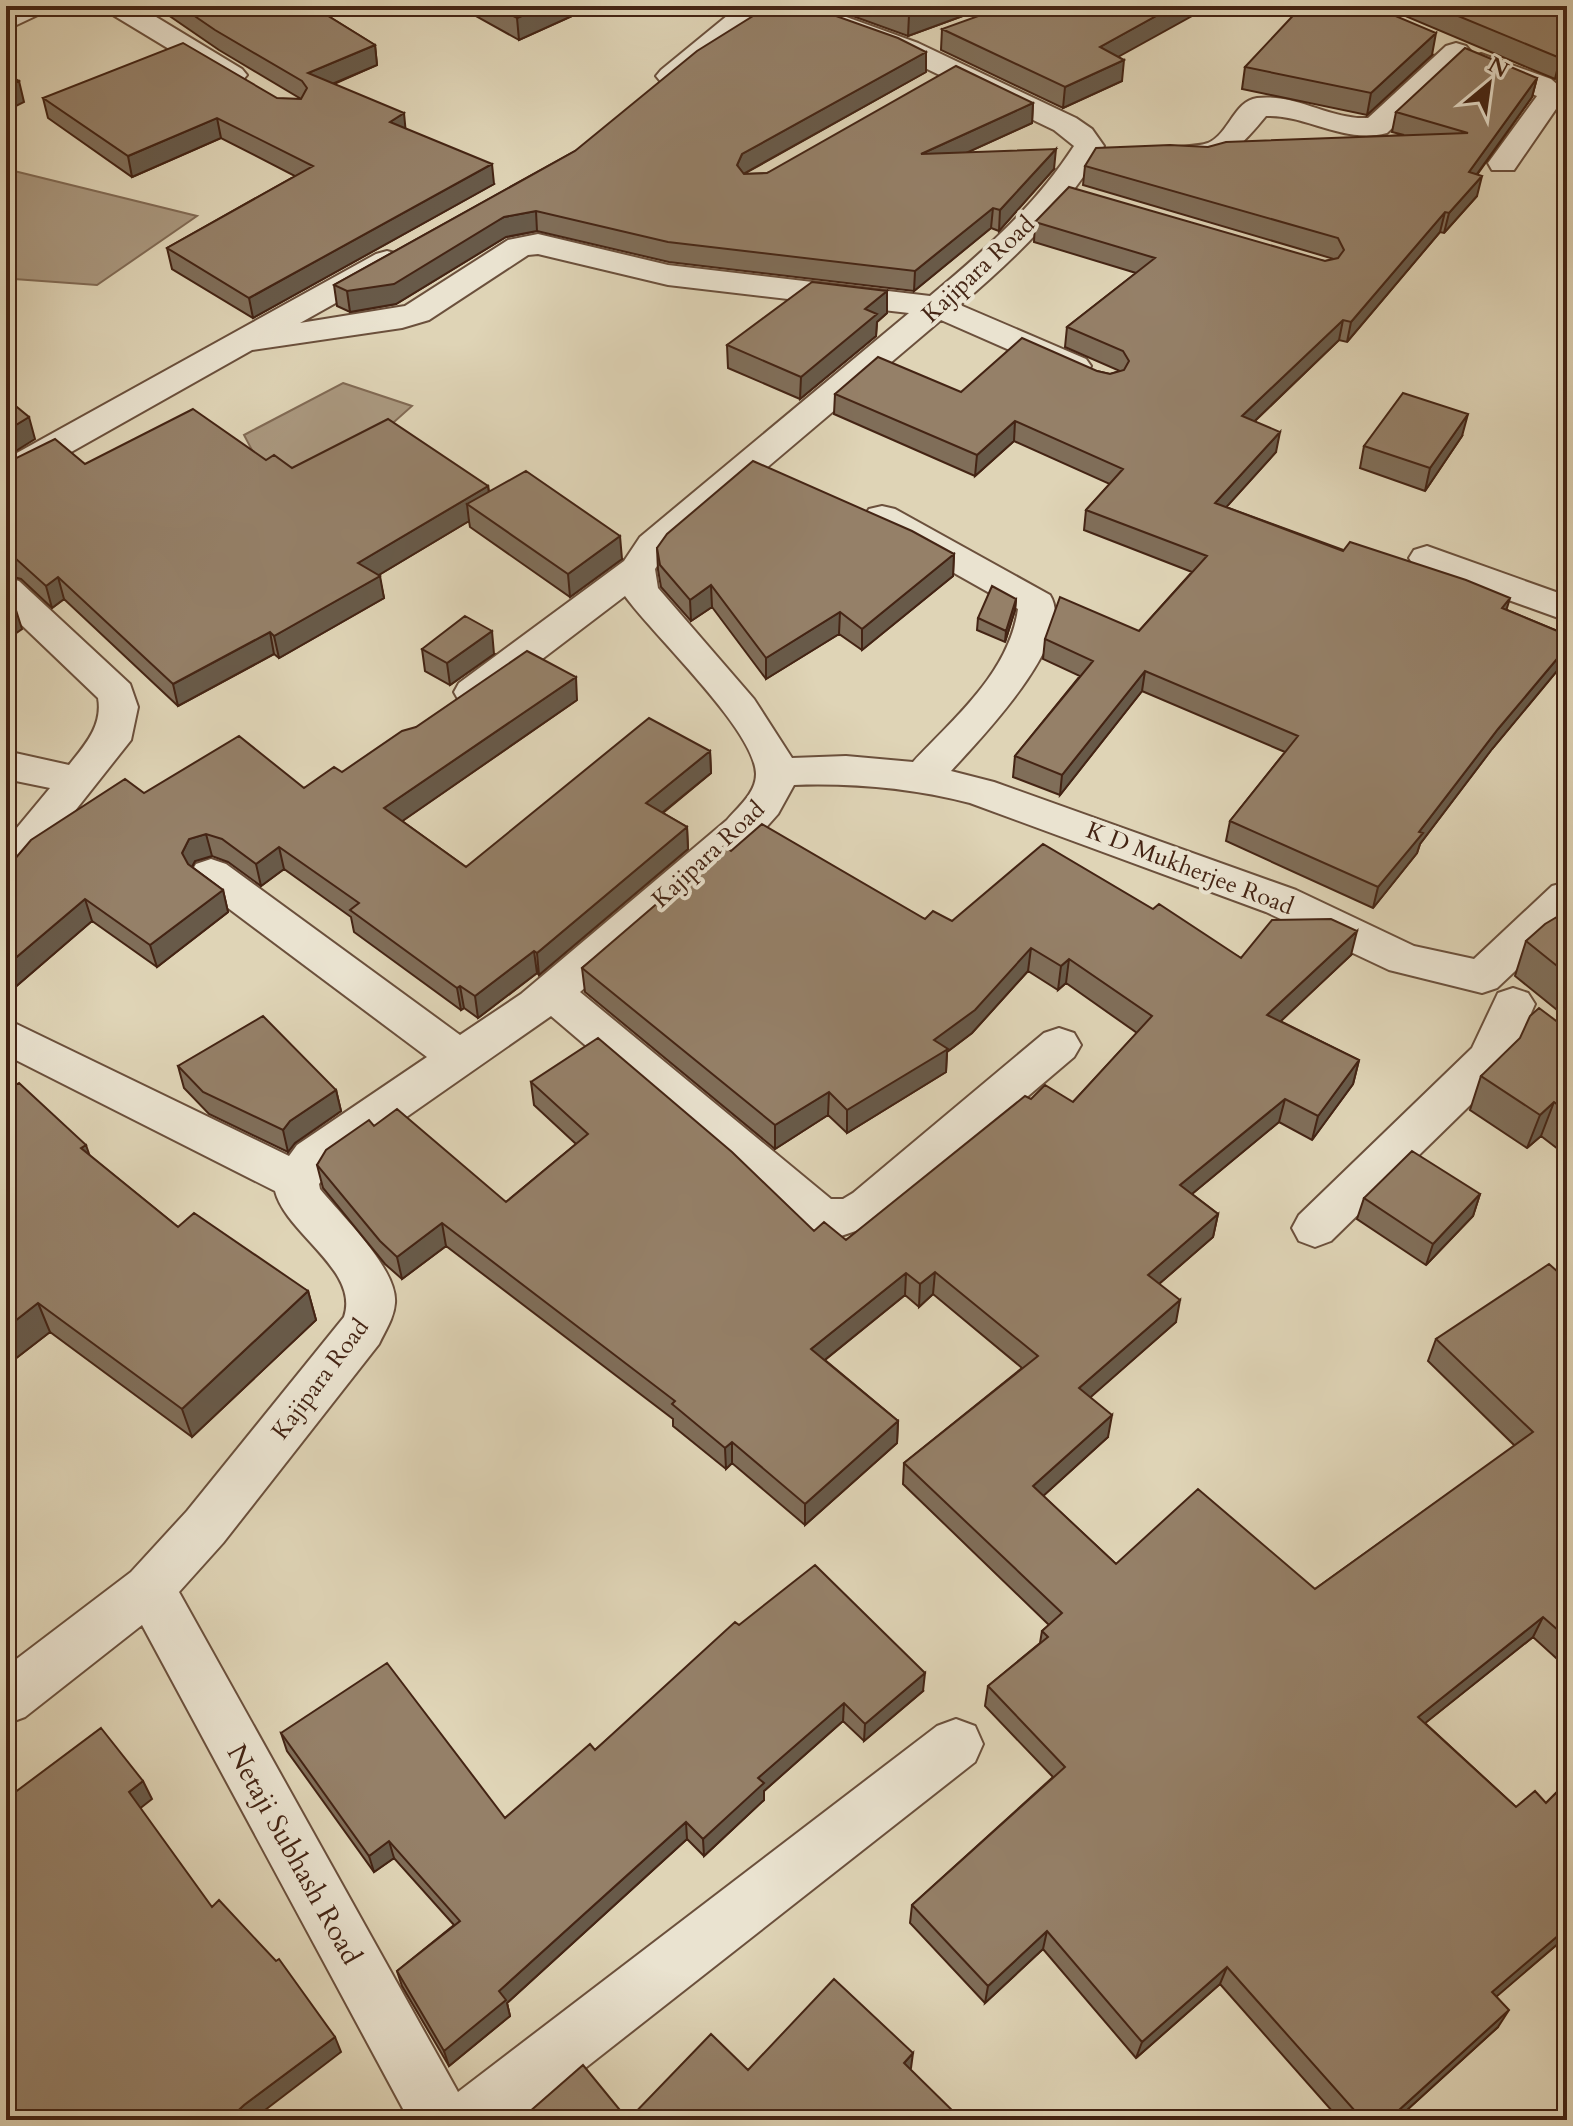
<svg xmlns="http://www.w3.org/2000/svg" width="1573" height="2126" font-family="Cardo,serif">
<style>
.water{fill:#aa987f;stroke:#816a54;stroke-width:2}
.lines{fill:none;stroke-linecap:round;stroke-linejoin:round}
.street-casing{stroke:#6b503c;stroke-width:4}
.street{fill:#eae3d0;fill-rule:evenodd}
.wall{fill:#806e59;stroke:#442414;stroke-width:2}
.shaded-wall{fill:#685a49;stroke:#442414;stroke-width:2}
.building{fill:#958068;stroke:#442414;stroke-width:2}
.labels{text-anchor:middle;stroke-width:8;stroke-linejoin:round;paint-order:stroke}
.street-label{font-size:24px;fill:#442414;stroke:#eae3d0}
.near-street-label{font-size:28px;fill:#442414;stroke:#eae3d0}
</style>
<rect width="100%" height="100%" fill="#dfd4b6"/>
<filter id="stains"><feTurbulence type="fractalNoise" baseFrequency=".0025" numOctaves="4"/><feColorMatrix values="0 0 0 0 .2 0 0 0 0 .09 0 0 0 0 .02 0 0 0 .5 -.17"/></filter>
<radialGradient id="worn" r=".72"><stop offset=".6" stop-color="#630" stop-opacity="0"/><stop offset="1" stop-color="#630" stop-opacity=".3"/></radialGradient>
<path class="water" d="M6,169L197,216L97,285L14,279L6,275Z
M343,383L412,406L339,471L268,480L244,435Z"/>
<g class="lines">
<g class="street-casing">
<path id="street" d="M13,6H48L44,12L6,30V10Z
M104,6H138L242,69L247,75L242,81H222L108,12Z
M739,6H770L681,82H661L656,76L661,70Z
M775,6H816L918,43L1076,118L1092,129L1104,146C1064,210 1018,256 960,305L1086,359L1091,366L1086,373L1074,376L1062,373L941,320L666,553L655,569L658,588L754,699L792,758L846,756L913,762C954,718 1009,673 1018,609L869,525L864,517L869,509L882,506L895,509L1050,595C1078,639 979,740 951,771L994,782L1296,890L1414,946L1474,959L1552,886L1567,882V922L1497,988L1482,993L1389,970L1266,912L970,803C911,788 854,783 794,785L778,814L755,840L580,992L831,1199H843L853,1193L1044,1033L1059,1028L1074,1033L1081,1045L1074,1057L879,1223L838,1237L800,1228L551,1016L329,1171L319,1184L320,1189C341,1215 398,1269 395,1303C394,1318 385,1331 379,1344L223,1543L179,1592L458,2092L937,1726L956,1719L975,1726L983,1744L975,1762L519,2120H409L142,1625L25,1717L6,1724V1667L131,1572L187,1511L344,1317C360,1270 286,1234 275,1191L6,1055V1019L289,1156L297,1145L427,1057L196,884L190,874L196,864L211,859L226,864L460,1035L521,994L727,820C738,807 756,793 756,774C755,730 653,635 625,596L487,701L473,705L459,701L454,692L459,683L624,561L640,537L909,313L668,285L538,254L528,255L429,320L402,328L252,350L18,482L6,485V459L376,254L387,251L398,254L403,261L398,268L300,323L405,306L508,240L538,234L668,265L930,296C984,251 1035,206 1074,146L1054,130L898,55L779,12Z
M1456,43L1466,46L1471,52L1466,58L1387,133C1343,144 1308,115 1266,116C1236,152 1216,174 1164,161L1160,155L1164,149C1178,145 1194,148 1208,143C1229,134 1234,101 1257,98C1296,93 1330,120 1368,118L1446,46Z
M1481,54L1551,79L1567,93L1514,170H1492L1488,163L1537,96L1471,69L1466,63L1471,57Z
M1427,546L1567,596V621L1414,566L1409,558L1414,550Z
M6,577L19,581L130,684L138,707L131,740L21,879L6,884V841L50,788L6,779V751L69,765C85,745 103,725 98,698L6,610Z
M1513,988L1528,993L1535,1004L1506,1070L1331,1241L1315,1247L1299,1241L1292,1228L1299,1215L1472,1048L1498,993Z"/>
</g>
<use href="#street" class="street"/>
</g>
<path class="wall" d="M155,6H312L375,45L377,65L334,84L494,184L253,318L172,269L167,248L295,176L221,138L132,177L48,118L43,98L301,99L219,50Z
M458,6H594L519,40Z
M825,6H990L908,36Z
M1399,6H1567V64L1555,79L1398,13Z
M942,29L1118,56L1122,81L1063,108L941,50Z
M1432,55L1367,115L1242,89L1245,67Z
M926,72L744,174L767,173L1033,103L1032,123L968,152L1054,169L999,231L991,228L914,291L669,262L537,231L506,237L396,304L350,312L337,306L334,285L575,151Z
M1537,78L1532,97L1477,175V196L1444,233L1440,232L1347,342L1339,340L1255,421L1276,452L1226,507L1507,610L1567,635V659L1492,749L1420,844L1417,853L1373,908L1226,841L1230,821L1285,752L1142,691L1060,795L1013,777L1015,756L1080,676L1043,659L1045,639L1139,631L1192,572L1084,530L1086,510L1110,484L1014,441L975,476L834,414L835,394L961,392L1097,371L1110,374L1120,371L1065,347L1067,327L1136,273L1034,242L1035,222L1325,261L1334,259L1083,185L1085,166L1208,147L1404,135L1392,132L1396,112Z
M887,291V313L877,322L876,336L800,399L728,368L727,345Z
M1462,436L1425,491L1360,468L1364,446Z
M266,460L292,468L488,486L489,492L622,559L570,597L470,527L469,521L379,575L384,598L279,658L274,654L178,706L64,599L52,608L21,579L6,575V463L85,464Z
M657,548L954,554L953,576L862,650L839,634L766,679L712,607L691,621L661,587L658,570Z
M1016,599L1015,610L1005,642L977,630L978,618Z
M422,649L494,654L450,685L425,671Z
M577,700L402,821L466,867L710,751L711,773L663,813L687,827L688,849L539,975L537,973L478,1018L464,1008L461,1010L354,932L351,917L284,869L261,886L228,862L212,856L195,861L192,867L223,890L228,912L157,967L92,921L6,995V861L14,860L144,793L304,788L342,772Z
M731,851L925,919L952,921L1153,909L1241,958L1351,955L1280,1021L1359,1060L1353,1084L1312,1140L1279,1122L1192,1194L1218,1214L1213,1237L1159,1284L1176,1322L1090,1397L1108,1437L1043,1496L1116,1564L1315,1589L1515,1446L1428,1361L1436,1339L1567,1280V1668L1533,1637L1425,1723L1516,1807L1546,1803L1567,1782V1936L1496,1996L1498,2027L1396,2120H1340L1220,1984L1136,2058L1043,1949L985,2003L910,1923L912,1905L1053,1777L985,1706L988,1686L1040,1643L1042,1631L1049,1625L903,1484L904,1463L1022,1368L933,1294L919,1307L905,1295L825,1360L898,1421L897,1443L805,1525L732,1463L726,1469L673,1426V1419L446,1246L402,1279L385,1264L323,1188L317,1165L374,1126L506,1202L576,1144L534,1105L531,1082L814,1231L846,1240L1031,1099L1073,1102L1137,1033L1066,983L1058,990L1028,971L972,1033L947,1052L946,1072L847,1133L828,1115L775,1149L585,992L582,968Z
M1567,911V1018L1515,976L1526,941Z
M1563,1026L1567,1027V1156L1541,1136L1527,1148L1470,1110L1481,1076Z
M178,1066L336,1090L341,1111L295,1143L288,1152L209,1114L184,1088Z
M6,1091L90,1156L178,1227L308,1291L316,1320L192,1437L50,1332L6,1366Z
M1480,1194L1473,1216L1426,1265L1357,1219L1364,1198Z
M739,1625L923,1691L864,1741L843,1721L764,1791V1800L704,1856L687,1839L507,2003L510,2016L449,2066L402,1986L397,1971L454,1925L394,1858L374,1872L287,1751L281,1733L505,1818L595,1750Z"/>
<path class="shaded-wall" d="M545,6H594L519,40L517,18Z
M933,6H990L908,36L909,15Z
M1174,6H1210L1098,68L1100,47Z
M1436,33L1432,55L1367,115L1371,93Z
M375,45L377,65L311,93L308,73Z
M1567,50V64L1555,79L1560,58Z
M926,52V72L743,174L737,165L742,154Z
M1124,60L1122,81L1063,108L1065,87Z
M1537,78L1532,97L1464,192L1469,172Z
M19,81L24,102L6,111V87Z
M1033,103L1032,123L920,174L921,154Z
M404,113L406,134L390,122Z
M217,118L221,138L132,177L128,156Z
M1056,149L1054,169L999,231L1000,210Z
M492,164L494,184L253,318L249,298Z
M1482,176L1477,196L1444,233L1449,213Z
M993,208L991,228L914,291L915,271Z
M536,211L537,231L506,237L396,304L350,312L347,291L504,217Z
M1445,212L1440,232L1347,342L1351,322Z
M887,291V313L877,322L876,336L800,399L801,377L865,309Z
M1343,320L1339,340L1239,436L1242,416Z
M7,389L13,411L6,415V390Z
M1468,414L1462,436L1425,491L1430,468Z
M29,417L35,439L6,457V431Z
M1015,421L1014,441L975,476L977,455Z
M1280,432L1276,452L1212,523L1215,503Z
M488,486L491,508L467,504L469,521L362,585L358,563Z
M620,536L622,559L570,597L568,574Z
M954,554L953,576L862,650V629Z
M380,576L384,598L279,658L274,636Z
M58,577L64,599L52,608L46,586Z
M711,585L712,607L691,621L690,600Z
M1510,598L1504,618L1502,608Z
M1016,599L1015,610L1005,642L1006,631Z
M15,607L22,629L6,640V613Z
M840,612L839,634L766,679V658Z
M492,631L494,654L450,685L447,663Z
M270,632L274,654L178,706L173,684Z
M1567,647V659L1492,749L1420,844L1417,853L1373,908L1378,887L1419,832L1498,729Z
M1145,671L1142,691L1060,795L1062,775Z
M576,677L577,700L388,831L384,808Z
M710,751L711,773L647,825L646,803Z
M687,827L688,849L539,975L537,953Z
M206,834L212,856L195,861L187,876L182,853L189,839Z
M279,847L284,869L261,886L256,864Z
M223,890L228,912L157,967L150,945Z
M85,899L92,921L6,995V966Z
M1357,931L1351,955L1262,1039L1267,1015Z
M1031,948L1028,971L972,1033L947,1052L946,1072L847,1133V1110L934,1040Z
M534,951L537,973L478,1018L475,996Z
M1069,959L1066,983L1058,990L1061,966Z
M460,986L464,1008L461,1010L457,988Z
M1359,1060L1353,1084L1312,1140L1318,1116Z
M336,1090L341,1111L295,1143L288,1152L283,1130L290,1121Z
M829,1092L828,1115L775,1149V1125Z
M1285,1099L1279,1122L1175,1208L1180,1185Z
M1554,1102L1541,1136L1527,1148L1540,1115Z
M86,1145L96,1174L81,1148Z
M1480,1194L1473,1216L1426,1265L1433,1244Z
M1218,1214L1213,1237L1144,1297L1148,1275Z
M442,1223L446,1246L402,1279L397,1257Z
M935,1272L933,1294L919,1307L920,1284Z
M906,1273L905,1295L811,1371V1349Z
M308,1291L316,1320L192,1437L182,1409Z
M1180,1300L1176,1322L1076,1410L1079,1388Z
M38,1303L50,1332L6,1366V1328Z
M1112,1415L1108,1437L1030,1508L1033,1486Z
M898,1421L897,1443L805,1525V1504Z
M732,1442V1463L726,1469L725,1448Z
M1543,1617L1533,1637L1409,1736L1418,1717Z
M925,1673L923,1691L864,1741L865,1724Z
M844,1703L843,1721L764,1791V1800L704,1856L703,1839L758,1778Z
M143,1781L152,1799L138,1810L129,1792Z
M686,1822L687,1839L507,2003L510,2016L449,2066L444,2051L499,1991Z
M389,1841L394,1858L374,1872L369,1856Z
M1567,1928V1936L1482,2009L1492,1992Z
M1047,1931L1043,1949L985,2003L988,1986Z
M1227,1967L1220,1984L1136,2058L1142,2042Z
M1509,2010L1498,2027L1396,2120H1388Z
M335,2037L341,2052L252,2120H228L244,2105Z
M913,2053L911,2068L903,2078L904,2063Z"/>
<path class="building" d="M180,6H312L375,45L308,73L404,113L390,122L492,164L249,298L167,248L313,166L217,118L128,156L43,98L183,43L277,98L301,99L307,88L302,81L215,30Z
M494,6H545L517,18Z
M769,6H808L898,38L926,52L742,154L737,165L744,174L767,173L956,66L1033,103L921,154L1056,149L1000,210L993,208L915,271L668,242L536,211L504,217L394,284L347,291L334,285L575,151L697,51Z
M884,6H933L909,15Z
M1006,6H1174L1100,47L1124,60L1065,87L942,29Z
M1302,6H1372L1436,33L1371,93L1245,67Z
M1434,6H1567V50L1560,58Z
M1465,48L1537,78L1469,172L1482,176L1449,213L1445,212L1351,322L1343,320L1242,416L1280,432L1215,503L1343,551L1350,542L1466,580L1510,598L1502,608L1567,635V647L1498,729L1419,832L1423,833L1378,887L1230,821L1298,736L1145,671L1062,775L1015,756L1093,661L1045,639L1060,597L1139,631L1207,556L1086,510L1123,469L1015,421L977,455L835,394L878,357L961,392L1022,338L1097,371L1110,374L1124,370L1129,361L1123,351L1067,327L1155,258L1035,222L1069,187L1325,261L1338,258L1344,250L1338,238L1085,166L1096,148L1170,145L1208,147L1226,142L1468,133L1396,112Z
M6,74L19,81L6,87Z
M812,282L887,291L865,309L877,314L801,377L727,345Z
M1403,393L1468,414L1430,468L1364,446Z
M6,398L29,417L6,431Z
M193,409L266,460L274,455L292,468L388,419L488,486L358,563L380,576L274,636L270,632L173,684L58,577L46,586L14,557L6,554V463L55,439L85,464Z
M753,461L912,531L954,554L862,629L840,612L766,658L711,585L690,600L660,565L657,548L667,534Z
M526,471L620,536L568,574L467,504Z
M992,586L1016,599L1006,631L978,618Z
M6,598L15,607L6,613Z
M465,616L492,631L447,663L422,649Z
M527,651L576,677L384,808L466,867L649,718L710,751L646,803L687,827L537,953L534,951L475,996L460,986L457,988L350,910L359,903L279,847L256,864L222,839L206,834L189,839L182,853L188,864L223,890L150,945L85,899L6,966V861L14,860L31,840L125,779L144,793L239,736L304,788L334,767L342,772L402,731L416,727Z
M762,824L925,919L933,911L952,921L1043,844L1153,909L1159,904L1241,958L1272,920L1331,919L1357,931L1267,1015L1359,1060L1318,1116L1285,1099L1180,1185L1218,1214L1148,1275L1180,1300L1079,1388L1112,1415L1033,1486L1116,1564L1198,1489L1315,1589L1533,1432L1436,1339L1549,1264L1567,1280V1638L1543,1617L1418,1717L1516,1807L1535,1791L1546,1803L1567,1782V1928L1492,1992L1509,2010L1388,2120H1363L1227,1967L1142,2042L1047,1931L988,1986L912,1905L1065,1767L988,1686L1048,1637L1042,1631L1062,1613L904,1463L1038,1356L935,1272L920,1284L906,1273L811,1349L898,1421L805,1504L732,1442L725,1448L672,1404L675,1401L442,1223L397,1257L380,1241L317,1165L326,1150L369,1120L374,1126L397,1109L506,1202L588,1134L531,1082L598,1038L732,1152L814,1231L824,1222L846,1240L1025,1096L1031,1099L1045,1085L1073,1102L1152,1016L1069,959L1061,966L1031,948L975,1010L934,1040L948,1049L847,1110L829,1092L775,1125L582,968L724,846L731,851Z
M1567,911V974L1526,941L1545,924Z
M1539,1008L1563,1026L1567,1027V1112L1554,1102L1540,1115L1481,1076L1520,1038L1530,1016Z
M263,1016L336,1090L290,1121L283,1130L203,1092L178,1066Z
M19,1083L86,1145L81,1148L178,1227L194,1213L308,1291L182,1409L38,1303L6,1328V1091Z
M1412,1151L1480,1194L1433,1244L1364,1198Z
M815,1565L925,1673L865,1724L844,1703L758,1778L764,1783L703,1839L686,1822L499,1991L506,2000L444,2051L397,1971L460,1921L389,1841L369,1856L281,1733L387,1663L505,1818L590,1744L595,1750L735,1622L739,1625Z
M101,1728L143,1781L129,1792L212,1907L219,1900L276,1961L279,1959L335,2037L244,2105L228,2120H6V1799Z
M834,1979L913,2053L904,2063L962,2120H520L583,2065L628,2120L711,2034L748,2070Z"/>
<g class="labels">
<g class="street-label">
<text transform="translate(978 269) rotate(-43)" y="8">Kajipara Road</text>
<text transform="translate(708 854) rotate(-43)" y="8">Kajipara Road</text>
<text transform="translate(1190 868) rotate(21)" y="8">K D Mukherjee Road</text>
<text transform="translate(320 1379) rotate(-53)" y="8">Kajipara Road</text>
</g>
<g class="near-street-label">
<text transform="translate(295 1854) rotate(61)" y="10">Netaji Subhash Road</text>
</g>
</g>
<rect width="1573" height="2126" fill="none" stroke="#dfd4b6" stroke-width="32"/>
<rect x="8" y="8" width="1557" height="2110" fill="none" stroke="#442414" stroke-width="4"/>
<rect x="16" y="16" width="1541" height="2094" fill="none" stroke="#442414" stroke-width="2"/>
<g transform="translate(1489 84) rotate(29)" stroke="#eae3d0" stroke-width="6" paint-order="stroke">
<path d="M0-6L14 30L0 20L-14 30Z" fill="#442414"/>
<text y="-12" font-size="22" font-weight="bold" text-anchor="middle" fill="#442414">N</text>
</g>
<rect width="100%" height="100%" filter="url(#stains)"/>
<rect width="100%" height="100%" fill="url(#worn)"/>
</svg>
